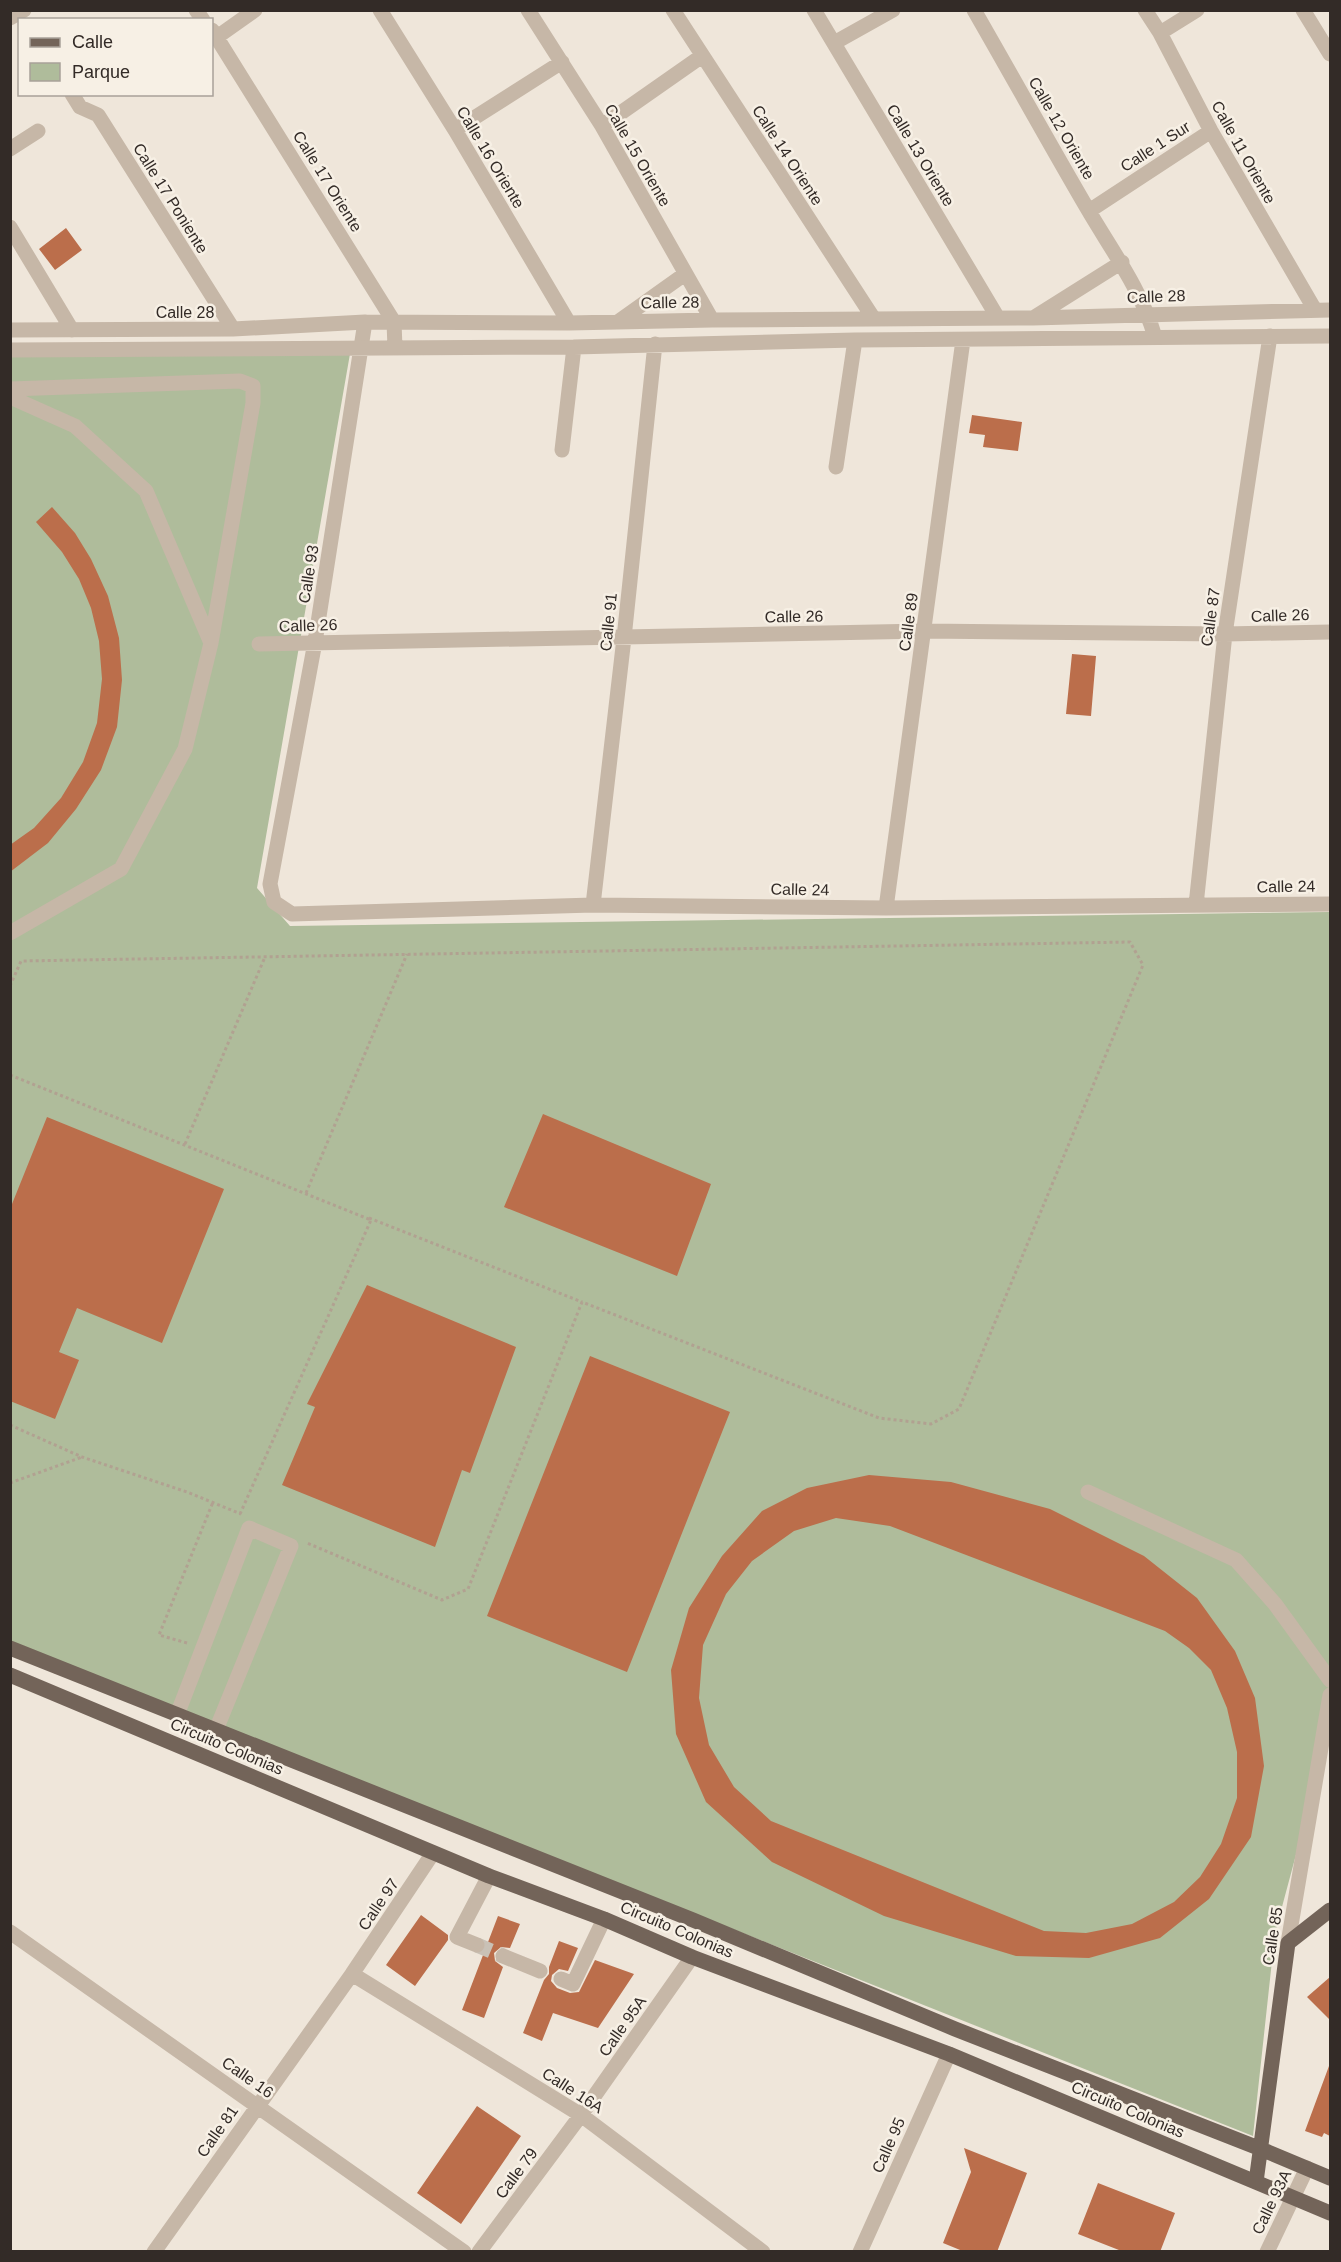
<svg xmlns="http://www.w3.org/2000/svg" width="1341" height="2262" font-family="Arial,sans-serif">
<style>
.green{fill:#afbc9b}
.building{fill:#bb6e4b;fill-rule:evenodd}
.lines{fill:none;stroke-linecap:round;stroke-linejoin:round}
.minor-tunnel{stroke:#c9c1b6;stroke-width:15;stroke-dasharray:15 8;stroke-linecap:butt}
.path{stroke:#b1a191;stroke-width:3;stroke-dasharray:3 3;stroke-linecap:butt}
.minor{stroke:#c6b7a7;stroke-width:15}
.major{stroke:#736459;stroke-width:15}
.labels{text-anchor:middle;stroke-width:5;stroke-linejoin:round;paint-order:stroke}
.street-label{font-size:16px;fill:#332b27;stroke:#f7f0e5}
</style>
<rect width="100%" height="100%" fill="#efe6da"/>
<path class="green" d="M351,348L257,888L290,926L1330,912V1728L1275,1933L1253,2136L11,1642V350Z"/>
<path class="building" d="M66,228L82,250L55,270L39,249Z
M972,415L1022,422L1018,451L983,447L985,435L969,433Z
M52,507L75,533L91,559L108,596L119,638L122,680L117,727L101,770L76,809L48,843L10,872V845L34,828L61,798L83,762L97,723L102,679L99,641L91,608L79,579L62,552L36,522Z
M1072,654L1096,656L1091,716L1066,714Z
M543,1114L711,1184L677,1276L504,1207Z
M47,1117L224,1189L162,1343L77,1308L59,1352L79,1360L55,1419L10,1401V1209Z
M367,1285L516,1347L470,1473L462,1470L435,1547L282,1485L315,1407L307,1404Z
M590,1356L730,1412L627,1672L487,1616Z
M869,1475L951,1482L1050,1509L1144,1556L1197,1598L1235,1651L1255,1698L1264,1766L1251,1837L1209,1899L1160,1938L1089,1958L1016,1956L884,1916L772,1862L706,1802L676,1734L671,1670L689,1608L722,1556L762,1511L807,1488ZM836,1518L890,1526L1165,1631L1189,1648L1211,1670L1227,1708L1237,1752V1798L1221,1844L1200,1877L1174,1902L1132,1924L1086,1933L1044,1931L771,1821L734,1787L709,1745L699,1698L703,1645L726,1594L752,1561L794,1531Z
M421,1915L448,1935V1940L415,1986L386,1965Z
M498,1916L520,1924L510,1948L501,1947L494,1953L495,1961L503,1967L484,2018L462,2010Z
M559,1941L578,1948L568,1971L559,1969L552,1975L551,1981L557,1988L570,1993L579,1992L595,1960L634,1974L598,2028L553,2013L542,2041L523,2033L544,1980L549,1974V1967Z
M1330,1977V2020L1307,1997Z
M1329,2066H1330V2136L1324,2133L1322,2137L1305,2131Z
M477,2106L521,2136L461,2224L417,2193Z
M964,2148L1027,2173L997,2252H965L943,2243L971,2172Z
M1098,2183L1175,2213L1160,2252H1124L1078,2234Z"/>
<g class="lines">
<path class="minor-tunnel" d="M477,1945L503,1956"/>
<path class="path" d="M10,986L21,961L1130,942L1143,965L959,1409L931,1424L879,1418L582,1302L468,1589L442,1600L307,1543
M10,1075L371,1220L240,1514
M185,1144L265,957
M306,1193L407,954
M369,1218L582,1302
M10,1425L82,1457L187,1492L241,1514
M10,1483L82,1457
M187,1643L159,1635L213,1502"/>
<path class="minor" d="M196,10L203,20
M380,10L455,130L569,323
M528,10L602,126L712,320
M673,10L874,319
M814,10L998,318
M974,10C1012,76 1049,143 1087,208C1112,251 1141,289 1155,337
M1145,10L1160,33L1211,131L1315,310
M1303,10L1330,54
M10,18L24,10
M212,30L394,322L395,348
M1160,33L1197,10
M217,37L255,10
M834,43L893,10
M72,94L80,107L98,115L233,329
M602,126L702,56
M455,130L562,62
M10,149L38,131
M1089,211L1211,131
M10,227L72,330
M1033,318L1122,262
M619,321L685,274
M365,322L315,642L270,884L274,902L292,914L593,905L886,908L1330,904
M10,330L233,329L365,322L569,323L712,320L1033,318L1330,310
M10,350L574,347L855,340L1330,336
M10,389L240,381L253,386V403L211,643
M10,397L75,426L146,491L211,643L185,749L121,869L10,933
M562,450L574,347
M836,467L855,340
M259,644L925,631L1225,634L1330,632
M593,905L624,638L655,344
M1196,905L1225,634L1270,336
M886,908L963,340
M1088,1492L1236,1560L1275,1604L1330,1680
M177,1715L249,1528L291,1546L216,1730
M10,1932L464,2252
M1288,1943L1330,1695
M477,1945L457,1937L489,1876
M503,1956L540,1971
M352,1974L581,2115L763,2252
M561,1979L573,1984L604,1919
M154,2252L352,1974L433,1853
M479,2252L581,2115L692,1957
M860,2252L949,2054
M1267,2252L1307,2168"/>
<path class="major" d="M10,1648L693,1920L955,2029L1261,2149L1330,2178
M10,1675L489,1876L604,1919L692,1957L949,2054L1330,2213
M1256,2182L1288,1943L1330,1910"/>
</g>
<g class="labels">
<g class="street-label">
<text transform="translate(1062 128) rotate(60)" y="6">Calle 12 Oriente</text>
<text transform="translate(1155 146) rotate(-33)" y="6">Calle 1 Sur</text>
<text transform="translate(1244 152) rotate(61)" y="6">Calle 11 Oriente</text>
<text transform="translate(638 155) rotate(60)" y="6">Calle 15 Oriente</text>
<text transform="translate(788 155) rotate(57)" y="6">Calle 14 Oriente</text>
<text transform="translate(921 155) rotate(59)" y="6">Calle 13 Oriente</text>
<text transform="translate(491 157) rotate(59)" y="6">Calle 16 Oriente</text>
<text transform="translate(328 181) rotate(58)" y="6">Calle 17 Oriente</text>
<text transform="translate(171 198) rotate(58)" y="6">Calle 17 Poniente</text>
<text transform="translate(1156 296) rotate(-2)" y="6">Calle 28</text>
<text transform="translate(670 302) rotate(-1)" y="6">Calle 28</text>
<text x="185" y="318">Calle 28</text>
<text transform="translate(308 574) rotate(-81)" y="6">Calle 93</text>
<text transform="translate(1280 615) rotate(-2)" y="6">Calle 26</text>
<text transform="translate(794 616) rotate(-1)" y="6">Calle 26</text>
<text transform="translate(1210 617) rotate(-82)" y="6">Calle 87</text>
<text transform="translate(608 622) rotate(-84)" y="6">Calle 91</text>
<text transform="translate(908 622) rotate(-82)" y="6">Calle 89</text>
<text transform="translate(308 625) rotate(-2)" y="6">Calle 26</text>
<text transform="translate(1286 886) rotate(-1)" y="6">Calle 24</text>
<text transform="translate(800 889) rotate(1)" y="6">Calle 24</text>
<text transform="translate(227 1746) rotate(23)" y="6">Circuito Colonias</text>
<text transform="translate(378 1904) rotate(-56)" y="6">Calle 97</text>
<text transform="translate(677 1929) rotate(23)" y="6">Circuito Colonias</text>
<text transform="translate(1272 1936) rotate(-81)" y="6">Calle 85</text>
<text transform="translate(622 2026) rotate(-55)" y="6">Calle 95A</text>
<text transform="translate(248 2077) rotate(35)" y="6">Calle 16</text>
<text transform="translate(573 2090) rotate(33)" y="6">Calle 16A</text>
<text transform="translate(1128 2109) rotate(23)" y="6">Circuito Colonias</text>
<text transform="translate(217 2131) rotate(-55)" y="6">Calle 81</text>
<text transform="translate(888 2145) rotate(-66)" y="6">Calle 95</text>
<text transform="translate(516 2173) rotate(-53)" y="6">Calle 79</text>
<text transform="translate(1271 2202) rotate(-64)" y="6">Calle 93A</text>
</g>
</g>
<rect width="1341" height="2262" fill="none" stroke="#332b27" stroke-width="24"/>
<rect x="18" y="18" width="195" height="78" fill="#f7f0e5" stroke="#a9a199" stroke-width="1.5"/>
<rect x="30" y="38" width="30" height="9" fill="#736459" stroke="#a9a199" stroke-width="1.5"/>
<text x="72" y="48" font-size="18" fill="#332b27">Calle</text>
<rect x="30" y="63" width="30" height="18" fill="#afbc9b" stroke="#a9a199" stroke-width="1.5"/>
<text x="72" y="78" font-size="18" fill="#332b27">Parque</text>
</svg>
